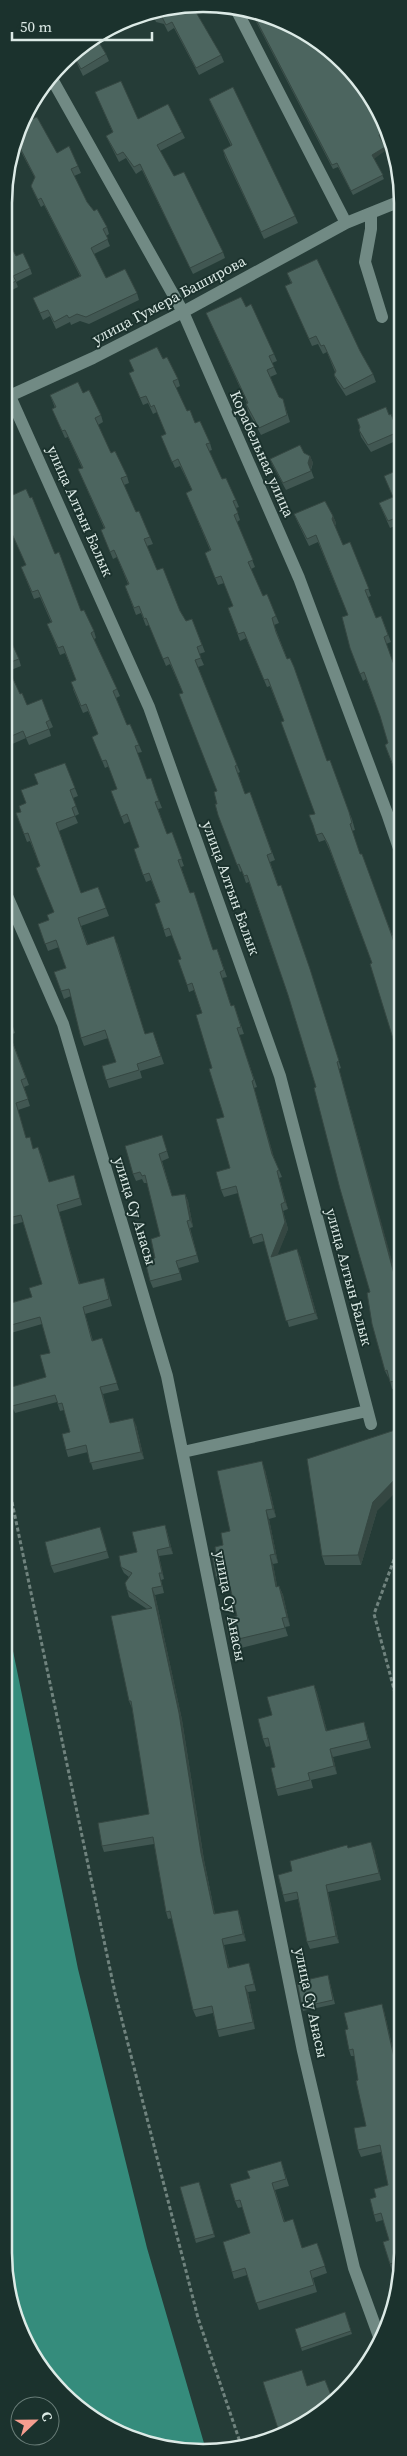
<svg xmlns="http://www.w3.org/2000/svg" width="407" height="2456" font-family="'Source Serif 4',serif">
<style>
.water{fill:#358c7c}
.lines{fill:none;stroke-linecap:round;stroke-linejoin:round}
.path{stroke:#70837e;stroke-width:3;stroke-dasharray:4 2.5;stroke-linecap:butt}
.minor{stroke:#718a84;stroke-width:12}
.wall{fill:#415752}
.shaded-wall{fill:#354742}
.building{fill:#4c655f;stroke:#354742}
.labels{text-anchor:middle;stroke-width:4;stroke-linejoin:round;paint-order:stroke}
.street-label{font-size:15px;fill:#dceae6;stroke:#1b322d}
.rim{fill:none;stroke:#dceae6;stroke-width:2.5}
</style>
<rect width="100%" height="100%" fill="#253c37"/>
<path class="water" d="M4,1607L78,1969L147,2248L206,2450L191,2452L127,2437L62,2394L19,2329L4,2252Z"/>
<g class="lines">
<path class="path" d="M4,1464L115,1993L198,2318L241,2445
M403,1535L374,1614L395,1693L403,1713"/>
<path class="minor" d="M236,9L346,223
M52,79L183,312L299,578L388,816L403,860
M371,213V229L365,262L382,317
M4,383L149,707L280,1076L371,1424
M5,398L93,358L183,312L346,223L403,200
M4,889L63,1024L167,1376L303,2051L354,2268L381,2342
M183,1452L367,1411"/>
</g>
<path class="wall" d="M193,7L221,55L224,62L199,75L174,28L168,32L164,24L156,22L153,15Z
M251,12L280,19L384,119L388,135L380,138L386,150L374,158L384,179L353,195L338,167L333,169Z
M72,53L106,54L109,61L83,76Z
M95,92L138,119L182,132L185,138L160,151L174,176L223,252L225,258L193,274L142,170L136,174L126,158L119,162L106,136L113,133Z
M209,99L295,216L298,223L264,239L225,157L223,150L231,146L212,106Z
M22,123L57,153L78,166L81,173L74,176L87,202L94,211L107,227L109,234L106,236L110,246L94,254L106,278L137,293L139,300L89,324L80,321L71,325L70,322L56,329L50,316L43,320L33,298L80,276L44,205L41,207L34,193L31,186L35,178L17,144Z
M4,240L7,245L16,256L30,268L32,274L16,282L18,287L4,294Z
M287,273L360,351L373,374L376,382L346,396L337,382L334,375L335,372L327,352L323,354L318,344L312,346L285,286L291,283Z
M246,307L274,354L277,361L272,363L277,374L270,377L279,397L285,406L290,422L261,435L248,411L246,404L247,403L206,313Z
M163,359L178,379L180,386L176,388L187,411L210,443L212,450L209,451L222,479L236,500L239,507L236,508L240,520L237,522L255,567L251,569L263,596L276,616L279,623L274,625L327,761L352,819L355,830L352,831L360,854L395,942L403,970V1072L372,963L330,851L325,840L319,842L315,832V814L284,721L270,686L267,687L246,638L240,641L228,608L233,606L224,583L218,585L205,553L210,550L186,493L192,490L180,466L175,468L161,436L166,434L157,412L153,414L148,403L143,405L129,373L134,371L129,360Z
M83,393L101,415L103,422L98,425L111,453L127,476L129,483L124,485L136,512L150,537L153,544L147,546L157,570L186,621L192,619L205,652L199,654L204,665L198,667L237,765L240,772L238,773L245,794L250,792L275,860L270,862L341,1068L339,1069L400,1292L402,1297H403V1386L392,1389L389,1377H388L385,1371L370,1292L316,1087L288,995L249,882L246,883L242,871L240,872L218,815L217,791L183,693L170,664L166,666L149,625L146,626L141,613L136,615L125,586L128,584L117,557L113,559L101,530L104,528L81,476L78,469L82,468L68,437L65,438L52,409L55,408L50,395Z
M391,414L400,439L371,452L361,437L359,430L360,428L357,419Z
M304,453L310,456L313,463L311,470L314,478L286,490L273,466L270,459Z
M403,468V523L390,528L379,503L393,497Z
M294,514L333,516L336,523L335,526L343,545L350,542L371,596L368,597L376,618L381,616L391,642L386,644L400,774L396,775L385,745L388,743L381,718L366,679L363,681L350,648L348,615L318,542L309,546L297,521Z
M4,522L55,554L81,611L94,631L96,638L94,639L117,689L120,696L116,698L127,725L139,745L142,752L137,753L147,779L156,793L162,808L158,809L167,834L172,832L184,866L181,867L190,893L213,950L217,949L227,977L222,978L231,1006L234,1005L244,1034L239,1035L257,1087L254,1088L274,1158L282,1177L279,1178L288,1209L283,1211L288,1229L277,1255L300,1256L318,1319L289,1327L264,1241L253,1244L238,1193L224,1197L221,1190L230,1168L224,1117L212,1068L202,1013L194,990L189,992L187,985L181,959L172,935L166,937L155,904L160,902L151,880L146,882L136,856L139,847L130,821L124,824L111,791L117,789L109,766L105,768L95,743L98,734L88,711L83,713L73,689L76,680L65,653L60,655L47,624L51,622L40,597L34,599L21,567L26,565L12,534L9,536Z
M4,642L19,659L21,666L11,670L10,672L20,694L27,705L50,720L53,727L49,729L51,736L29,745L26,738L10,745L7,737L4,738Z
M65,763L78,796L73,798L79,814L75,816L78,823L59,831L81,893L98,887L109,916L81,926L88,945L117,943L145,1034L153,1032L164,1064L140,1071L142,1078L109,1088L102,1066L116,1062L108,1038L84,1046L81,1038L71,996L64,999L54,972L66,968L59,947L48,951L38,924L49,920L54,912L40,866L30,841L27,842L16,813L21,812L26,803Z
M4,998L15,1033L10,1035L29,1085L24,1087L30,1106L18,1110L26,1138L34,1149L41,1154L49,1182L74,1175L82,1205L59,1212L80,1284L104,1278L112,1306L85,1314L93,1341L102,1338L119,1390L103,1394L110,1423L136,1425L144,1459L93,1470L88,1452L68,1457L66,1450L70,1432L64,1410L60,1411L57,1402L15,1413L12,1406L46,1377L50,1353L42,1324L4,1335V1305L32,1297L42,1284L23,1222L4,1227Z
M162,1135L169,1158L162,1161L172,1196L185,1194L188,1201L193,1227L190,1228L199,1262L179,1268L182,1280L153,1288L150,1281L160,1236L147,1183H144L142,1179L136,1181L133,1174Z
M265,1470L276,1517L269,1519L278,1563L273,1564L277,1586H279L283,1595L290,1626L285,1627L288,1636L233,1650L230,1641L237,1616L229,1583L220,1585L216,1577V1554L223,1545L230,1531Z
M377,1511L361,1565H325L322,1556Z
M165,1525L167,1532L173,1554L159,1556L164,1579L161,1580L164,1593L155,1595L182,1720L204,1860L215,1914L240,1916L246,1941L224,1945L229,1967L251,1970L256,1991L248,1992L255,2029L219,2037L217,2030L213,2013L196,2017L193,2010L172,1918L168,1919L166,1912L154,1844L104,1852L102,1846L149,1814L132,1708L129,1701L147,1609L129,1597L127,1590L129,1577L124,1573L121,1567Z
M100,1527L109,1558L54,1573L51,1566Z
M314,1685L317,1693L327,1731L364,1722L366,1730L371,1748L333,1757L337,1774L311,1780L313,1788L278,1796L276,1789L275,1767L270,1746L266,1747L263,1739L272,1715Z
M348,1848L374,1849L381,1880L328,1892L339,1943L310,1949L307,1942L298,1899L285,1902L283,1895L292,1871Z
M328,1975L335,2004L303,2011L302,2007Z
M384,2011L403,2093V2166L399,2168L403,2181V2266L400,2268L392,2271L383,2242L389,2240L383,2220L376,2222L374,2215L376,2197L388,2185L381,2152L361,2157L358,2150L366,2126L354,2056H351L349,2050L348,2029Z
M281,2161L289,2186L275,2190L285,2222L302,2248L317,2243L327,2273L313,2278L317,2292L259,2310L247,2275L234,2279L232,2272L250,2233L242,2207L238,2208L235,2201L250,2178Z
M200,2185L215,2237L196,2243L180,2187Z
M345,2312L352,2334L302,2351L295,2329Z"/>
<path class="shaded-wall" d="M385,147L386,150L374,159L372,155Z
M310,456L313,463L310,470L308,463Z
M333,516L336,523L334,526L332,519Z
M8,663L11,670L10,673L7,666Z
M337,1062L339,1069L403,1301L397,1285Z
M252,1081L254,1088L275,1161L272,1154Z
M277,1171L279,1178L288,1209L285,1202Z
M185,1194L188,1201L193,1227L190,1220Z
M281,1204L288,1229L274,1264L271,1257Z
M57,1205L59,1212L82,1291L79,1284Z
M297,1249L300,1256L318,1319L315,1313Z
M100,1387L103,1394L112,1430L110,1423Z
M133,1418L136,1425L144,1459L141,1452Z
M262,1461L265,1470L276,1517L273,1509Z
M403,1471V1485L377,1511L361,1565L358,1555L373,1502Z
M266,1510L269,1519L278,1563L275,1554Z
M165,1525L167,1532L173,1554L170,1547Z
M100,1527L103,1534L109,1558L107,1551Z
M157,1550L159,1556L164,1579L162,1573Z
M270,1555L273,1564L279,1595L276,1587Z
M279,1586L283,1595L290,1626L287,1617Z
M152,1588L155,1595L182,1720L204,1860L216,1921L214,1914L201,1853Z
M314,1685L317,1693L329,1739L326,1731Z
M330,1749L333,1757L337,1774L334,1766Z
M371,1842L374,1849L381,1880L379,1873Z
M326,1885L328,1892L339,1943L336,1936Z
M238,1910L240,1916L246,1941L243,1934Z
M222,1939L224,1945L230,1974L228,1968Z
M245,1986L248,1992L255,2029L253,2022Z
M382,2004L384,2011L403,2093V2097Z"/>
<path class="building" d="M193,7L221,55L196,68L172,22L166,25L162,17L153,15L154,12Z
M252,12L280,19L345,62L379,110L384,119L387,131L379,135L385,147L372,155L383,175L351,191L337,163L332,165Z
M97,39L106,54L81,69L72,53Z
M121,81L138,119L168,104L182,132L157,145L174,176L184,172L223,252L190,268L140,164L134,167L123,152L117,155L106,136L113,132L95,92Z
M233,87L295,216L261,232L223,150L232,145L209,99Z
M37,117L57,153L69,146L78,166L71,169L87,202L94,211L97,209L107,227L103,229L108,239L91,248L106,278L125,269L137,293L86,317L77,314L69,318L67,315L54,322L48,310L40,313L33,298L81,276L41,198L38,200L31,186L35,177L17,142L22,123Z
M4,240L7,245L9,243L16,256L23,253L30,268L13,276L16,281L4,287Z
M317,259L360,351L373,374L344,389L334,375L336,371L324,345L321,346L316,336L309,339L285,286L292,283L287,273Z
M241,297L246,307L251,304L274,354L269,356L274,367L267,370L279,397L283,399L287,415L259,428L246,404L248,403L206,313Z
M157,347L163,359L167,357L178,379L173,381L187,411L190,410L195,423L200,421L210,443L206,444L222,479L226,478L236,500L233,501L238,513L234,515L253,560L248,562L263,596L267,594L276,616L272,618L276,632L287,659L290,658L294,667L327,761L330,760L334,771L349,812L352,823L350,824L360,854H362L392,936L403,971V1072L399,1058L370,964L372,963L328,844L322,833L316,835L313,825L309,815L315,814L281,722L284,721L268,679L264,680L244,632L238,634L228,608L233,606L221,576L215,578L205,553L211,550L186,493L192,490L178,459L172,462L161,436L166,434L154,405L151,407L146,396L140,398L129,373L134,371L129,360Z
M78,382L83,393L89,390L101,415L95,418L111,453L115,451L127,476L121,478L136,512L139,511L150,537L144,539L157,570L163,568L180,611L186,621L192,619L202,645L197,647L201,658L195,660L237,765L235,766L245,794L250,792L272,853L267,855L278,886L281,885L310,969L339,1061L337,1062L397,1285L401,1297H403V1379L390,1382L387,1370L385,1371L372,1324L367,1293L370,1292L340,1189L314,1088L316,1087L288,995L247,875L244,876L239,864L237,865L218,815L215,804H217L214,792L217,791L179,694L183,693L168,657L163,659L146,618L144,619L139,606L134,608L125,586L129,584L114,550L110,552L101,530L105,528L78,469L83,468L65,430L62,431L52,409L56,407L50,395Z
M386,407L389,415L391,414L398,432L368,445L359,430L360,427L357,419Z
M300,445L304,453L310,456L308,463L311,471L283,483L270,459Z
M403,468V520L401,516L388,521L379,503L393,497L384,476Z
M26,489L30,498L32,497L55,554L59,552L81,611L84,610L94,631L91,633L117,689L113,691L127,725L130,724L139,745L135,746L147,779L151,778L156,793L159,801L155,802L167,834L172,832L182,859L178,860L190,893L194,892L213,950L217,949L224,970L220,972L231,1006L234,1005L241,1027L237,1028L254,1080L252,1081L272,1154L279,1170L277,1171L285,1202L281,1204L285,1222L271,1257L297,1249L315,1313L286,1321L262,1234L250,1238L236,1186L221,1190L216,1172L230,1168L216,1119L224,1117L209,1069L212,1068L196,1015L202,1013L192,983L187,985L178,960L181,959L169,928L164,930L155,904L160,902L149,873L143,875L134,849L139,847L127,814L121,817L111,791L117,789L106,760L102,761L92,737L98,734L86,704L81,706L71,682L76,680L63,646L58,648L47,624L52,622L38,590L32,592L21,567L26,565L9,527L6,529L4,522V499Z
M325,501L333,516L332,519L343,545L350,542L369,589L365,590L376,618L381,616L388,635L384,637L403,690V781L397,767L394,768L385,745L388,743L380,716L364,672L360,674L350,648L342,617L348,615L316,535L307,539L294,514Z
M10,639L19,659L8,663L7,666L20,694L22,693L27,705L42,699L50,720L46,722L49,729L26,738L23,731L7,738L4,730V642Z
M65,763L75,788L70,790L76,806L72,808L75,816L56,823L81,893L98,887L106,908L78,918L87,945L114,936L145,1034L153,1032L161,1056L137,1064L139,1070L106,1080L102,1066L116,1062L105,1030L81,1038L69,989L61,991L54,972L66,968L56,940L45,944L38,924L49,920L47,915L54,912L36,868L40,866L28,833L24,834L16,813L21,812L19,806L26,803L21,790L38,784L34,774Z
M4,999L12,1026L7,1028L26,1078L21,1080L28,1099L16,1103L26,1138L30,1137L33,1149L38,1147L49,1182L74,1175L80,1198L57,1205L79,1284L104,1278L109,1299L83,1307L92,1341L102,1338L117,1383L100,1387L110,1423L133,1418L141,1452L90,1463L86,1445L66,1450L62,1434L70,1432L62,1403L58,1404L55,1395L12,1406L8,1388L46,1377L40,1355L50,1353L40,1317L4,1327V1305L32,1297L29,1288L42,1284L21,1215L4,1219Z
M162,1135L167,1151L159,1154L172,1196L185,1194L190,1220L187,1221L197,1255L176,1261L180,1273L150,1281L145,1261L155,1258L151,1239L160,1236L145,1175L142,1176L140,1172L133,1174L125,1146Z
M395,1430L403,1442V1471L373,1502L358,1555L322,1556L307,1459Z
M262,1461L273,1509L266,1510L275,1554L270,1555L276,1587L279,1586L287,1617L282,1618L285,1628L230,1641L225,1620L237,1616L227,1574L216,1577L212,1555L216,1554L215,1547L223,1545L221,1533L230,1531L217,1471Z
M165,1525L170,1547L157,1550L162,1573H159L162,1586L152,1588L179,1713L201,1853L214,1914L238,1910L243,1934L222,1939L228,1968L249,1963L254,1984L245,1986L253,2022L217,2030L212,2006L193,2010L170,1911L166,1912L153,1837L102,1846L98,1823L149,1814L131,1701H129L111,1616L152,1608L127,1590L125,1583L132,1573L121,1567L119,1556L137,1552L132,1532Z
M100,1527L107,1551L51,1566L45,1542Z
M314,1685L326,1731L364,1722L368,1740L330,1749L334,1766L308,1773L310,1780L276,1789L271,1768L275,1767L268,1738L263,1739L258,1719L272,1715L267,1697Z
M371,1842L379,1873L326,1885L336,1936L307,1942L297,1892L283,1895L278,1875L292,1871L290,1861L347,1845L348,1848Z
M328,1975L333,2000L302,2007L297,1982Z
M382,2004L403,2097V2159L397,2161L403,2183V2266L401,2271L398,2261L390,2264L383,2242L389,2240L381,2213L374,2215L370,2199L376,2197L374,2189L388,2185L380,2145L358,2150L354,2128L366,2126L356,2081L358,2080L353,2049L349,2050L345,2030L348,2029L344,2013Z
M281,2161L286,2179L272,2183L284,2222L293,2219L302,2248L317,2243L325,2266L310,2271L314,2285L256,2303L245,2268L232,2272L223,2242L250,2233L240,2200L235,2201L230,2184L250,2178L247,2171Z
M199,2182L214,2234L195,2239L180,2187Z
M345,2312L351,2331L301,2348L295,2329Z
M302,2370L307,2386L325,2380L331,2395L341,2392L342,2394L335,2403L280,2435L263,2382Z"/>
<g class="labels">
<g class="street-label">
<text transform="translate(169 300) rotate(-28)" y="5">улица Гумера Баширова</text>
<text transform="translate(262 454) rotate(66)" y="5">Корабельная улица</text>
<text transform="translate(80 511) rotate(66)" y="5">улица Алтын Балык</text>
<text transform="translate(231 888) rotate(70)" y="5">улица Алтын Балык</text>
<text transform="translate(135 1211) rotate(73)" y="5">улица Су Анасы</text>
<text transform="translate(349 1277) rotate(75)" y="5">улица Алтын Балык</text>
<text transform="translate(230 1606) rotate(79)" y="5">улица Су Анасы</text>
<text transform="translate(311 2003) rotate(78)" y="5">улица Су Анасы</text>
</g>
</g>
<path d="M0 0H407V2456H0ZM203 12H203A191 191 0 0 1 394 203V2253A191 191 0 0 1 203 2444H203A191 191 0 0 1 12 2253V203A191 191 0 0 1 203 12Z" fill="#1b322d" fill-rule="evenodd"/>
<path class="rim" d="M203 12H203A191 191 0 0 1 394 203V2253A191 191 0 0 1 203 2444H203A191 191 0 0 1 12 2253V203A191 191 0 0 1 203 12Z"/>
<g transform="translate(35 2421) rotate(68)"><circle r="24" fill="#1b322d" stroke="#687c77"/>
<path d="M0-4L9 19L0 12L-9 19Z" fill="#f59d8f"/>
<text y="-8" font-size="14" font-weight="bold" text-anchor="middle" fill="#dceae6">С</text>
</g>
<path d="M12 32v8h140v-8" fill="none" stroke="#dceae6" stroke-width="2.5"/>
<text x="20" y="32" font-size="15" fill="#dceae6" stroke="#1b322d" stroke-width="4" paint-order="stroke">50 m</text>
</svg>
